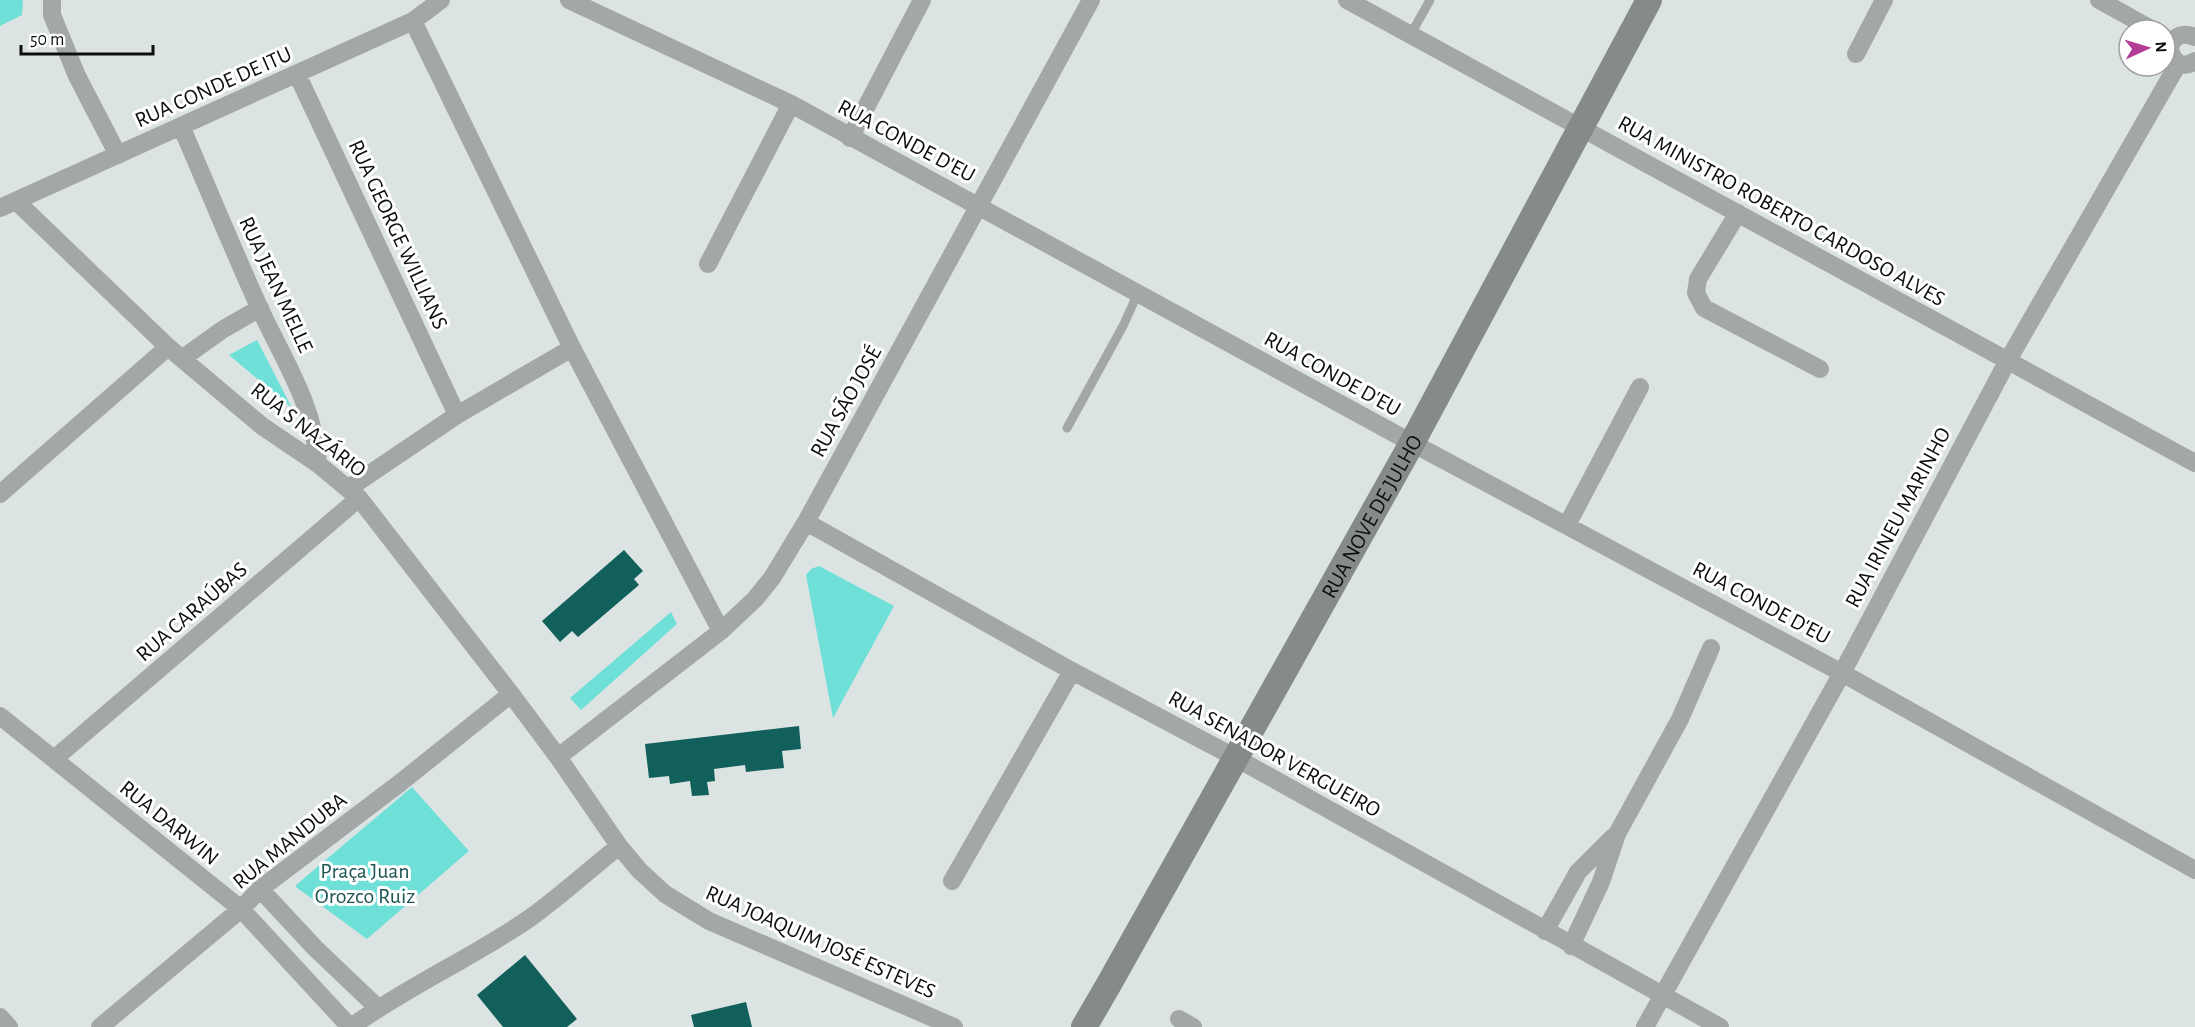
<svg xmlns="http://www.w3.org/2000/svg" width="2195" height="1027" font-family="'Alegreya Sans',sans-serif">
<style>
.green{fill:#6ee0d8}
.building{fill:#12605c}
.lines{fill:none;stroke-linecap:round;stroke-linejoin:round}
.lane{stroke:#a4a7a7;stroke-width:9}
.street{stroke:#a4a7a7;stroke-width:18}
.secondary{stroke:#858a8a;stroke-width:26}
.labels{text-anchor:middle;stroke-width:6;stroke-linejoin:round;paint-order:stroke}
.street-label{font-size:22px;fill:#0c0f0f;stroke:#fff}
.park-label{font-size:22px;fill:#1d5653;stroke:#fff}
</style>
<rect width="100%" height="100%" fill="#dce4e3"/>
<path class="green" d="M0,0H23L22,15L0,26Z
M257,340L292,408L229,355Z
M819,566L894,606L833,718L806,575L811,569Z
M671,612L677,624L581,710L570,698Z
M412,787L469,851L367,939L296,887V885Z"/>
<path class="building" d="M624,550L643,571L634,579L639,585L578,637L572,631L560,642L542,621Z
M799,726L801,749L782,751L784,768L746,772L745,765L714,769L715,781L707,782L709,795L692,796L690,781L670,784L669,776L649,778L645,744Z
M525,955L577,1019L567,1027H503L477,995Z
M746,1002L752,1027H694L691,1015Z"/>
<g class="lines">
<path class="lane" d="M1411,34L1430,0
M1067,428L1123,326L1138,293"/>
<path class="street" d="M52,0V15L77,76L118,155
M569,0L791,104L1412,443L1842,673L2195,870
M1347,0L2195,463
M2099,0L2153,30
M413,21L572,348L721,631
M2195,37C2184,32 2174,35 2170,47C2171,61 2182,70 2195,61
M1856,54L1884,0
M297,74L457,415
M181,126C207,186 232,247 259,307C283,359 315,406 318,464
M850,138L922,0
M16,201L168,347L262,426L318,464L359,498L511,694L558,757L619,846L639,870L665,894L709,921L954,1027
M0,208L413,21L441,0
M1738,213L1698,279L1696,293L1704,308L1820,369
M708,264L791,104
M183,358L222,330L260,308
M349,488L457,415L572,348
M0,494L168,347
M806,522L1072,671L1236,758L1720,1027
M1567,525L1640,387
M0,716L241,909L350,1027
M558,757L721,631L755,599L772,578L806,522L1091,0
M54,759L359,498
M952,881L1072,671
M260,889L315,948L378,1008
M1545,931L1578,872L1613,837
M1571,946L1601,882L1617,834L1680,719L1711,648
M0,1017L9,1027
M1179,1019L1193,1027
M100,1027L241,909L260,889L400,783L511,694
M351,1027C408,986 472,958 530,918C561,896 589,870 619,846
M1645,1027L1842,673L2007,362L2178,64"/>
<path class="secondary" id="s1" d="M1084,1027L1109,984L1412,443L1649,0"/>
</g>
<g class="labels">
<g class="street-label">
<text transform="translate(213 86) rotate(-24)" y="8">RUA CONDE DE ITU</text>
<text transform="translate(907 140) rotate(28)" y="8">RUA CONDE D'EU</text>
<text transform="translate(1782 210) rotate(29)" y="8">RUA MINISTRO ROBERTO CARDOSO ALVES</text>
<text transform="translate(399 234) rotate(65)" y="8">RUA GEORGE WILLIANS</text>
<text transform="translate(277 284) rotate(65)" y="8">RUA JEAN MELLE</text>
<text transform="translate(1333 373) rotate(29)" y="8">RUA CONDE D'EU</text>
<text transform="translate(845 401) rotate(-61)" y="8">RUA SÃO JOSÉ</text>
<text transform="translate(309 429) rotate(38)" y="8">RUA S NAZÁRIO</text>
<text dy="8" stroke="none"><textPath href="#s1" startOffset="586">RUA NOVE DE JULHO</textPath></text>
<text transform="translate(1897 517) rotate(-62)" y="8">RUA IRINEU MARINHO</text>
<text transform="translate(1762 602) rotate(28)" y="8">RUA CONDE D'EU</text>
<text transform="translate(191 611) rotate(-41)" y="8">RUA CARAÚBAS</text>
<text transform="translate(1275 753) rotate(29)" y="8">RUA SENADOR VERGUEIRO</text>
<text transform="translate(170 822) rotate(39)" y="8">RUA DARWIN</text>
<text transform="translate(289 840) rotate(-39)" y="8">RUA MANDUBA</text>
<text transform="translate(821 941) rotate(24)" y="8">RUA JOAQUIM JOSÉ ESTEVES</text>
</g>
<g class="park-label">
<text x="365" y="878">Praça Juan<tspan x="365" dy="25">Orozco Ruiz</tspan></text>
</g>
</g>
<g transform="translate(2147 48) rotate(86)"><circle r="28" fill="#ffffff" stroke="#9e9f9f" stroke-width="1.5"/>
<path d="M0-4.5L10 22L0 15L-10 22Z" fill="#b33d95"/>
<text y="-9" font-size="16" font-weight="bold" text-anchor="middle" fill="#0c0f0f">N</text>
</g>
<path d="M21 45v9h132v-9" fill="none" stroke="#0c0f0f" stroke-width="3"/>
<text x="30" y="45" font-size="18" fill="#0c0f0f" stroke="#ffffff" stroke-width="4.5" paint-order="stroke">50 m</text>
</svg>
